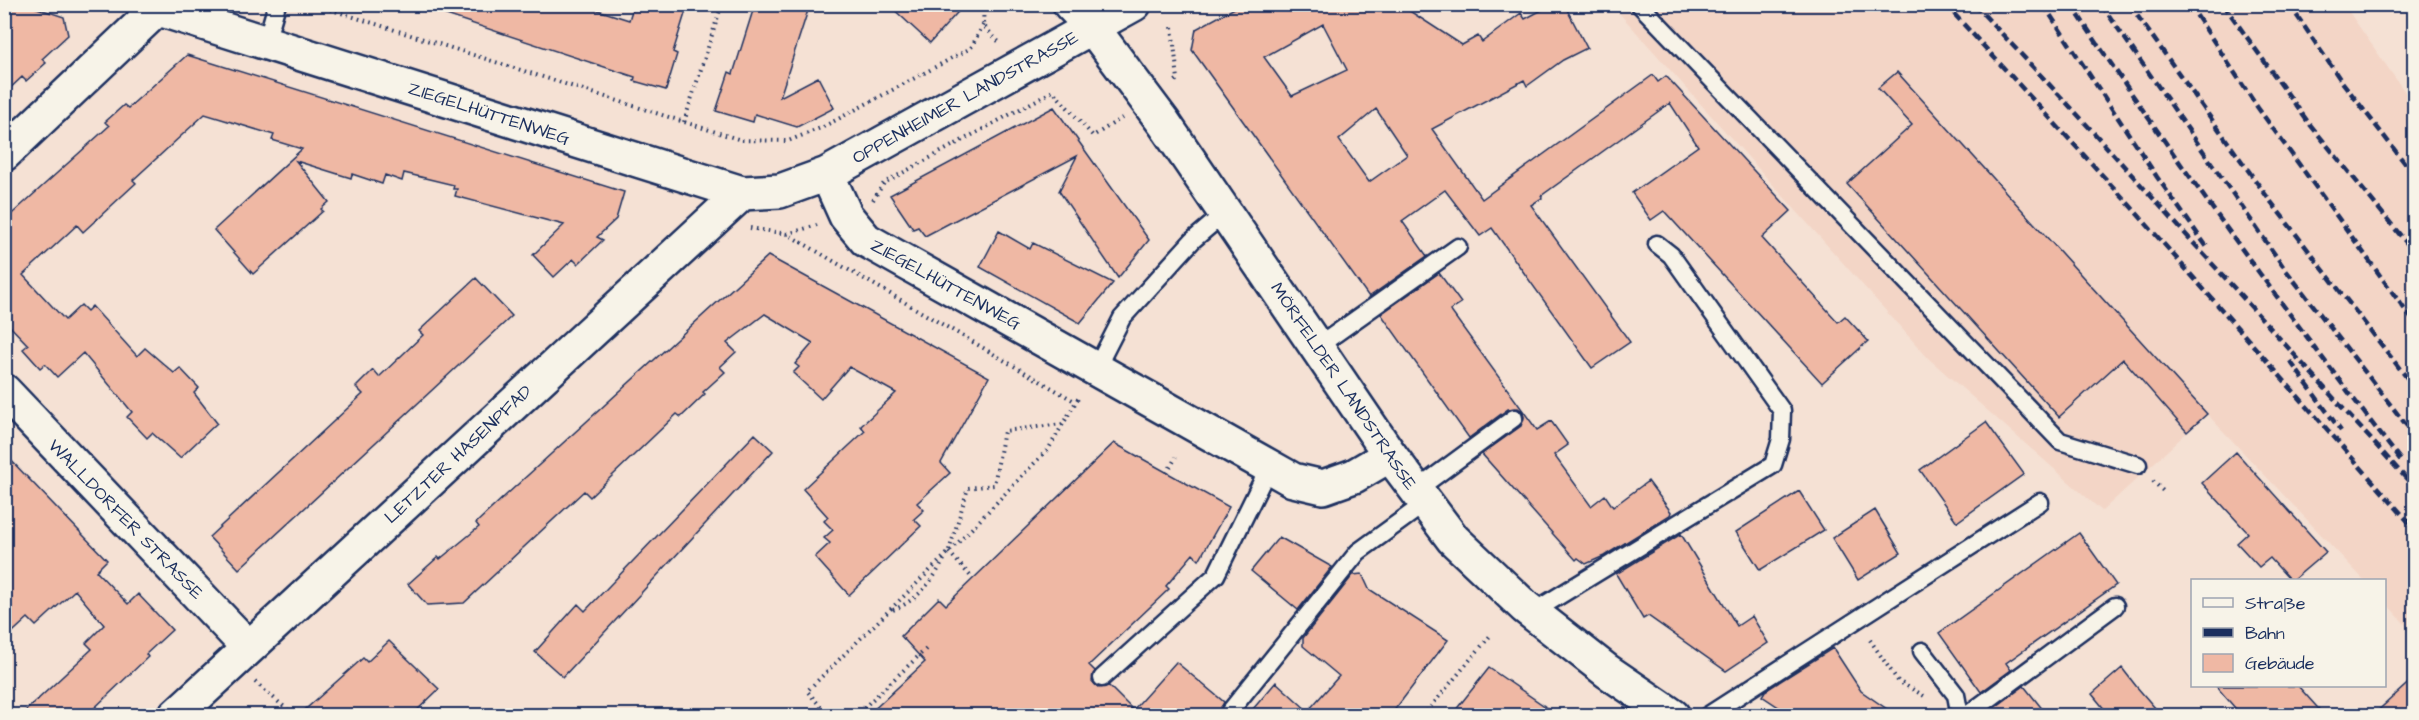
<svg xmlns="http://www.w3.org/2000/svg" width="2419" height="720" font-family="'Architects Daughter',sans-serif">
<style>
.built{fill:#f3d5c6}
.building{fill:#efb8a4;stroke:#1b2f5e;stroke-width:1.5;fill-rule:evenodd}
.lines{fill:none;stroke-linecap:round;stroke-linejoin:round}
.lane-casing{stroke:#1b2f5e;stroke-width:21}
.street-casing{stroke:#1b2f5e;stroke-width:38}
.secondary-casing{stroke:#1b2f5e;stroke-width:38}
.path{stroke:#1b2f5e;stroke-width:4;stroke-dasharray:1.5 4.5;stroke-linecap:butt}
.lane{stroke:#f7f3e8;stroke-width:16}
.street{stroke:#f7f3e8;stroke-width:33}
.secondary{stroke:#f7f3e8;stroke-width:33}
.rail{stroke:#1b2f5e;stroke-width:4.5;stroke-dasharray:9 4.5;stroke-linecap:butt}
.labels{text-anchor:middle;stroke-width:6;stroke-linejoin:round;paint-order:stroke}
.street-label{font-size:18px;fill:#1b2f5e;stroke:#f7f3e8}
</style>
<rect width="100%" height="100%" fill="#f5e1d4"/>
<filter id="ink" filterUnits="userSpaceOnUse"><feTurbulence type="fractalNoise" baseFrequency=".0167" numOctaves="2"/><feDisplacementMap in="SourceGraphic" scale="12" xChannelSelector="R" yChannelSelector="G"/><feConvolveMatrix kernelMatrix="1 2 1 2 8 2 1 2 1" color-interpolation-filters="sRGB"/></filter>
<g filter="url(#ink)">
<path class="built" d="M1612,5H2344L2414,105V634L2385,602L2384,580H2364L2207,414L2102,511L1929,359Z"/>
<path class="building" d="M4,4H25L64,17L68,35L42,59L46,63L26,81L22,77L4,94Z
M432,4H579L629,20L634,4H688L673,52L677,54L666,90L634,81L635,77L431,10Z
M755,4H810L780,97L818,77L834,108L797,127L755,114L753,122L716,111L729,72L733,74Z
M888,4H965L930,43Z
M1242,4H1399L1462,45L1478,36L1482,42L1521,13L1525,19L1553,4H1564L1587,48L1563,60L1527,86L1524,80L1432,129L1482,199L1653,75L1658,82L1666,76L1791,211L1762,238L1838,322L1845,316L1868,341L1822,383L1664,211L1651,220L1632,193L1698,146L1670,103L1541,196L1542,198L1531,205L1630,342L1592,368L1492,228L1480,236L1445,190L1402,221L1427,256L1369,297L1192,50L1196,29ZM1323,24L1347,70L1292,96L1264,57ZM1376,109L1407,155L1369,182L1339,140Z
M187,55L624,192L616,219L597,237L603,240L578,264L573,259L554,277L533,255L564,225L455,196L457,189H453L454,185L404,173L402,181L385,175L382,184L352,174L351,178L296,161L329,202L321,209L323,211L253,274L214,230L302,149L272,140L274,135L205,114L133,180L136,183L83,232L77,225L23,275L65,320L81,305L87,311L92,306L137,356L145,348L174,373L180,368L199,388L194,393L217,423L180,458L152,433L147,438L127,417L132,412L83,353L57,377L45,364L40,368L23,349L28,345L4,320V221L109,126L105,122L124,105L128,108Z
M1897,72L2207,414L2187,432L2123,359L2059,417L1847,184L1912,125L1878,88Z
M1054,107L1149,240L1118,278L1059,191L1077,156L925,236L918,227L913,229L890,195Z
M999,231L1030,249L1033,243L1113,283L1080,323L980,267Z
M768,256L989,377L941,463L950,473L917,503L924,510L914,519L921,526L849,595L815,557L830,543L824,538L833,530L824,521L828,517L803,489L865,431L861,426L896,393L849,367L821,399L793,373L799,367L795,364L813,343L765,314L727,343L736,352L720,367L725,372L703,392L705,394L681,417L677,414L590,497L584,491L464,603L427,605L408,584L438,557L440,559L479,527L476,523L505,496Z
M1439,273L1461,303L1450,310L1537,430L1551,421L1568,445L1554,455L1591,506L1605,495L1613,507L1648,481L1671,512L1670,515L1604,556L1586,564L1578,558L1576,560L1482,454L1521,426L1524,417L1522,411L1518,408L1508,409L1469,438L1381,314Z
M476,278L512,316L239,569L209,537L363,394L356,387L373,370L379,377L423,335L419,331Z
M1986,422L2024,474L1957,522L1920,470Z
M755,434L773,451L563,677L535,652L578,604L585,611Z
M1114,443L1229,507L1199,560L1193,554L1166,586L1169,589L1089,665L1095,671L1092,681L1099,688L1109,686L1133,710L1176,662L1224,702L1217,716H867L925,662L901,636L939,598L946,605Z
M2236,452L2326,552L2293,580H2290L2270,558L2259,567L2237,543L2248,533L2202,483Z
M4,453L107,560L96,571L128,604L138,594L172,630L146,654L148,657L86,716H20L92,649L86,643L104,625L75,590L36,626L28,618L4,640Z
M1799,491L1824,530L1760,570L1736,532Z
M1875,510L1901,553L1858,580L1832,538Z
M2079,533L2116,585L2006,663L2011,670L1981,692L1939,633Z
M1681,534L1737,626L1752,616L1768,643L1726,671L1648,616L1643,619L1616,574Z
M1279,537L1332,567L1298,610L1251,571Z
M1362,574L1369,589L1448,640L1390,716H1247L1276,682L1308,711L1339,676L1303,646V638L1353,575Z
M389,641L439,689L411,716H298L363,658L367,662Z
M1833,648L1861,691L1897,716H1792L1762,696L1765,691Z
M1489,668L1559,716H1451Z
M2122,668L2136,686L2162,716H2110L2092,694Z
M2415,677V716H2372Z
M2024,686L2048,716H1998L1993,709Z
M2216,686H2298L2325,716H2242Z"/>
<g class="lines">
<g class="lane-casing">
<path id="lane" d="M1639,4L2060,441L2138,465
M266,42L277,4
M1317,347L1458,247
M1097,367L1122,318L1193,240L1226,212
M1415,491L1514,418
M1534,614L1536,610L1773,465L1781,439L1782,411L1671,255L1657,244
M1922,651L1956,695L1960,716
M1102,678L1216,575L1269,467
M1227,715L1358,552L1424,504
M1707,716L2040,502
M1966,716L2115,606"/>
</g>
<g class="street-casing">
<path id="street" d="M143,4L742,193L780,191L827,174L1134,4
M4,154L157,9
M827,174L846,216L866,240L1293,480L1323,487L1354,476L1390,455
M4,391L248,647
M175,716L742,193"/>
</g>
<g class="secondary-casing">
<path id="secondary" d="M1070,4L1092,27L1164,123L1390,455L1453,539L1525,607L1607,671L1673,716"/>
</g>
<path class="path" d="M313,4L741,140L788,141L823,127L971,48L983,25
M984,4L983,25L999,42
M1172,27L1178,79L1173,83
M684,122L722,4
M873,200L884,183L1053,91L1093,136L1122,118
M750,228L787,234L1076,402
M787,234L817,225
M1167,473L1176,457
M2153,481L2165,493
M949,551L968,488L994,485L1004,431L1062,424
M949,552L973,579
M893,610C919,599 932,582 945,558
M1870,640L1898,681L1926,697
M255,682L295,716
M829,716L807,691L953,548L1049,448L1080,395
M855,716L926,649
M1423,716L1490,636"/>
<use href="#lane" class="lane"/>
<use href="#street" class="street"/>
<use href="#secondary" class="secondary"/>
<path class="rail" d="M1945,4L2126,201L2414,528
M1974,4L2076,113L2414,487
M2043,4L2157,177L2207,247
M2071,4C2175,161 2287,313 2402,462
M2101,4L2285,269L2414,435
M2129,4L2268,198L2414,387
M2189,4L2258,108L2414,322
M2223,4L2308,122L2414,252
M2289,4L2340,79L2414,175
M2290,361L2341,431"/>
</g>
</g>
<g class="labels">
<g class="street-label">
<text transform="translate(965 97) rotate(-29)" y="6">OPPENHEIMER LANDSTRASSE</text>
<text transform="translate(489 113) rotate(18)" y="6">ZIEGELHÜTTENWEG</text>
<text transform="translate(946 284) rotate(29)" y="6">ZIEGELHÜTTENWEG</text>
<text transform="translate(1344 386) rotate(56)" y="6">MÖRFELDER LANDSTRASSE</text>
<text transform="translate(458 454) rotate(-43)" y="6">LETZTER HASENPFAD</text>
<text transform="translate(126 519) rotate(46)" y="6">WALLDORFER STRASSE</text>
</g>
</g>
<rect width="2419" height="720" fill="none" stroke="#f7f3e8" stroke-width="24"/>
<rect x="12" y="12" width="2395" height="696" fill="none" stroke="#1b2f5e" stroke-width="2" filter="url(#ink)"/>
<rect x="2191" y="579" width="195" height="108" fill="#f7f3e8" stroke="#9fa5b1" stroke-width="1.5"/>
<rect x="2203" y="598" width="30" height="9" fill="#f7f3e8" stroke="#9fa5b1" stroke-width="1.5"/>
<text x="2245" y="609" font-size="18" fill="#1b2f5e">Straße</text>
<rect x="2203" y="628" width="30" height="9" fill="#1b2f5e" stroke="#9fa5b1" stroke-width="1.5"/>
<text x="2245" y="639" font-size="18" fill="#1b2f5e">Bahn</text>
<rect x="2203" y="654" width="30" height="18" fill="#efb8a4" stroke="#9fa5b1" stroke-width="1.5"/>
<text x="2245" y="669" font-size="18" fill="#1b2f5e">Gebäude</text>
</svg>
